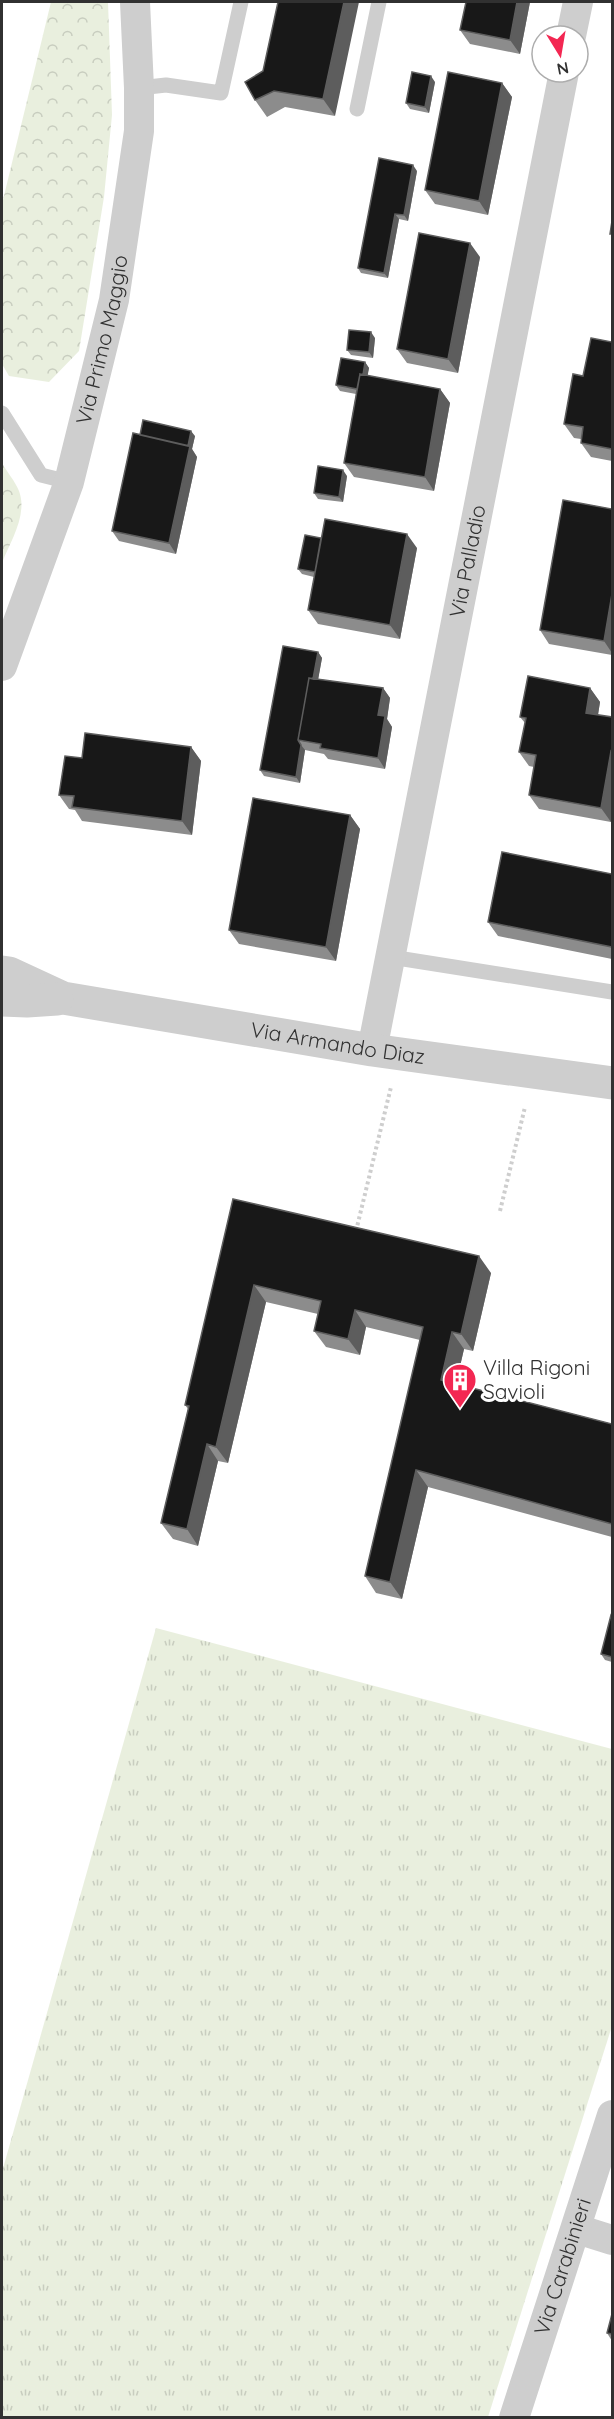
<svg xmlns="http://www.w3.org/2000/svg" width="614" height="2419" font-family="Quicksand,sans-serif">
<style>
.grass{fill:url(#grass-tufts)}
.park{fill:url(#park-crowns)}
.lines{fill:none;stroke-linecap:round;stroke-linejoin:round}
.path{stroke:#cecece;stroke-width:4;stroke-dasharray:3 3;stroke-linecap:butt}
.service{stroke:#cecece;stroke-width:15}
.minor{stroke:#cecece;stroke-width:30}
.tertiary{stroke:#cecece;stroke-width:33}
.wall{fill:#8c8c8c}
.shaded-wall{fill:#5d5d5d}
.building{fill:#181818;stroke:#5d5d5d;stroke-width:1.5}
.labels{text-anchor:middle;stroke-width:6;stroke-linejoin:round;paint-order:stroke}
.street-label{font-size:21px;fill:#313131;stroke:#fff}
.poi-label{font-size:21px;fill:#313131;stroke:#fff;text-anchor:start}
</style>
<defs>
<pattern id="grass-tufts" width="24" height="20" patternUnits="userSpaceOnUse" patternTransform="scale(1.5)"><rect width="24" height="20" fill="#e9efde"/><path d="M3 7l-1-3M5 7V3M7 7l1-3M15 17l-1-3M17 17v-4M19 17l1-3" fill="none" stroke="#c8cdbf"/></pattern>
<pattern id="park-crowns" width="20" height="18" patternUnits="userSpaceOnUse" patternTransform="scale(1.5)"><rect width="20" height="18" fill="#e9efde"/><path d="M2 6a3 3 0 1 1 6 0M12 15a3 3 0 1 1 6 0" fill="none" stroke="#c8cdbf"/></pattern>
</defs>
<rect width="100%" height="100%" fill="#fff"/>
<path class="grass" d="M156,1628L612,1749V2026L488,2417H2V2172Z"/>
<path class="park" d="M51,2H108L112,115L104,197L79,351L49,382L9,376L2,364V204Z
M2,463C7,472 15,481 19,491C28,515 10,542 2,563Z"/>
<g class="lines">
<path class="path" d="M500,1211L525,1107
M356,1231L391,1087"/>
<path class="service" d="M139,88L166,85L221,93L241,2
M357,109L379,2
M2,413L41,475L69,482
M391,957L612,992"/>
<g class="minor">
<path d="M571,36L578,2"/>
<path id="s1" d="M2,666L69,482L114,300L139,131V88L135,2"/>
<path id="s2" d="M372,1050L564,72"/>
<path d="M577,2229L612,2240"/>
<path id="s3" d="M514,2418L612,2115"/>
</g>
<g class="tertiary">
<path id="s4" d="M2,972L9,973L63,998L372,1050L612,1083"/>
<path d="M2,1000L27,1001L57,999"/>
</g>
</g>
<path class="wall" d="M278,2L335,116L285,107L267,117L255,100L263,71Z
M530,2L520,54L470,44L460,30Z
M435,82L429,113L410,109L406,103Z
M502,83L512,97L488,215L435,204L425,190Z
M417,171L408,221L399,219L388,278L361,273L358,268Z
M480,257L458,373L407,363L397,349Z
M375,338L373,358L351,355L347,350Z
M612,342V461L591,457L581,443V439L574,438L564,424L583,376Z
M365,362L369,368L367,376L440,389L450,403L434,491L354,477L344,463L356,394L340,391L336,385Z
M140,435L195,436L192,449L197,457L176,554L119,541L112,531Z
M347,476L343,502L318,499L314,493Z
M612,509V655L549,644L540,630Z
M321,538L417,548L400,639L318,624L308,610L314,577L302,574L298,569Z
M318,652L322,658L318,679L383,688L390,698L387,719L392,727L385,769L328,759L324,754L305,750L300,783L264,776L260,770Z
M590,688L600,702L598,715L612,717V812L611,822L539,809L529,795L534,767L529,766L519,752L525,723L520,717Z
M191,747L201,761L192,835L82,821L75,810L69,809L59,795L82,758Z
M350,815L360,829L336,961L239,944L229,930Z
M612,874V959L498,936L488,922Z
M233,1199L491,1273L473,1351L464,1349L456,1384L612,1424V1537L428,1487L402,1599L376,1593L365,1576L420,1340L366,1327L360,1355L326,1347L314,1331L318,1314L266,1302L228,1463L218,1461L198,1546L173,1539L161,1523L188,1409L185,1405Z
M612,1616V1662L605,1660L601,1654Z
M612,2314V2341L607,2333Z"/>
<path class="shaded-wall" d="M344,2H359L335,116L323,99Z
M517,2H530L520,54L510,40Z
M431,76L435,82L429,113L425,107Z
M502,83L512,97L488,215L479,201Z
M413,165L417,171L408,221L404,215Z
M395,214L399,219L388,278L384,273Z
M470,243L480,257L458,373L448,359Z
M371,332L375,338L373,358L369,352Z
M365,362L369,368L364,396L360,390Z
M440,389L450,403L434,491L425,477Z
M191,431L195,436L192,449L197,457L176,554L169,543Z
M343,470L347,476L343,502L339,497Z
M407,534L417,548L400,639L390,625Z
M612,594V653L604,641Z
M318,652L322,658L307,742L302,741Z
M383,688L390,698L387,719L392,727L385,769L378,758V715Z
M590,688L600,702L596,727L586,713Z
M301,745L305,750L300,783L296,777Z
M191,747L201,761L192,835L182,821Z
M611,751L612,753V812L611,822L601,808Z
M350,815L360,829L336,961L326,947Z
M479,1256L491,1273L473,1351L461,1334Z
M254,1285L266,1302L228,1463L216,1447Z
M355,1310L366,1327L360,1355L348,1339Z
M452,1332L464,1349L453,1396L441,1380Z
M207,1444L218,1461L198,1546L187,1529Z
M416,1470L428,1487L402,1599L390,1582Z"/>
<path class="building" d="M278,2H344L323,99L274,91L255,100L245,82L263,71Z
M466,2H517L510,40L460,30Z
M412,72L431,76L425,107L406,103Z
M448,72L502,83L479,201L425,190Z
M379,158L413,165L404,215L395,214L384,273L358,268Z
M612,221V234H610Z
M419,233L470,243L448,359L397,349Z
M349,330L371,332L369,352L347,350Z
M591,338L612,342V449L581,443L583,427L564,424L573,374L583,376Z
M341,358L365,362L363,375L360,374L357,389L336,385Z
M360,374L440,389L425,477L344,463Z
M143,420L191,431L188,446L140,435Z
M133,433L190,446L169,543L112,531Z
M318,466L343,470L339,497L314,493Z
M563,500L612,509V594L604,641L540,630Z
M325,519L407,534L390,625L308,610Z
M305,535L321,538L315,572L298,569Z
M283,646L318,652L313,679L309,678L298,740L301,745L296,777L260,770Z
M528,676L590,688L586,713L612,717V752L611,751L601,808L529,795L536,755L519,752L526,718L520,717Z
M309,678L383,688L378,715L385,716L378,758L320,748L321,744L298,740Z
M85,733L191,747L182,821L72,807L74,796L59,795L65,756L82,758Z
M253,798L350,815L326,947L229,930Z
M502,852L612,874V947L488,922Z
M233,1199L479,1256L461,1334L452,1332L441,1380L612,1424V1524L416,1470L390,1582L365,1576L423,1327L355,1310L348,1339L314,1331L321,1301L254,1285L216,1447L207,1444L187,1529L161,1523L189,1406L185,1405Z
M611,1615L612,1616V1657L601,1654Z
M612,2314V2334L607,2333Z"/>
<defs>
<g id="building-pin" transform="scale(1.725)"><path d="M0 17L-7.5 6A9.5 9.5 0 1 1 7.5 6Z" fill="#f32752" stroke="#fff"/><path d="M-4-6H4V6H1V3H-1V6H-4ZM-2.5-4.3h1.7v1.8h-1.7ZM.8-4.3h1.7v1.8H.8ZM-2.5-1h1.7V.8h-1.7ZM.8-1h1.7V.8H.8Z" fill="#fff"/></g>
</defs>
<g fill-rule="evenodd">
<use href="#building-pin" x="460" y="1380"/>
</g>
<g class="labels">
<g class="street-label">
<text dy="7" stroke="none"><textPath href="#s1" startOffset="342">Via Primo Maggio</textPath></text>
<text dy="7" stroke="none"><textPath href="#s2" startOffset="498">Via Palladio</textPath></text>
<text dy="7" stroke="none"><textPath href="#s4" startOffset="345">Via Armando Diaz</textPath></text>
<text dy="7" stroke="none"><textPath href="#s3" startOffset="159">Via Carabinieri</textPath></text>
</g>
<g class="poi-label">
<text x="483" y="1375">Villa Rigoni<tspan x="483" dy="24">Savioli</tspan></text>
</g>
</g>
<rect width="614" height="2419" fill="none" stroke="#313131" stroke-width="6"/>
<g transform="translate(560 54) rotate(169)"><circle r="28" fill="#ffffff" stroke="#adadad" stroke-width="1.5"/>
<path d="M0-4.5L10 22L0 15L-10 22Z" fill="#f32752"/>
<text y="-9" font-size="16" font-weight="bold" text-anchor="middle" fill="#313131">N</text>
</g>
</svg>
